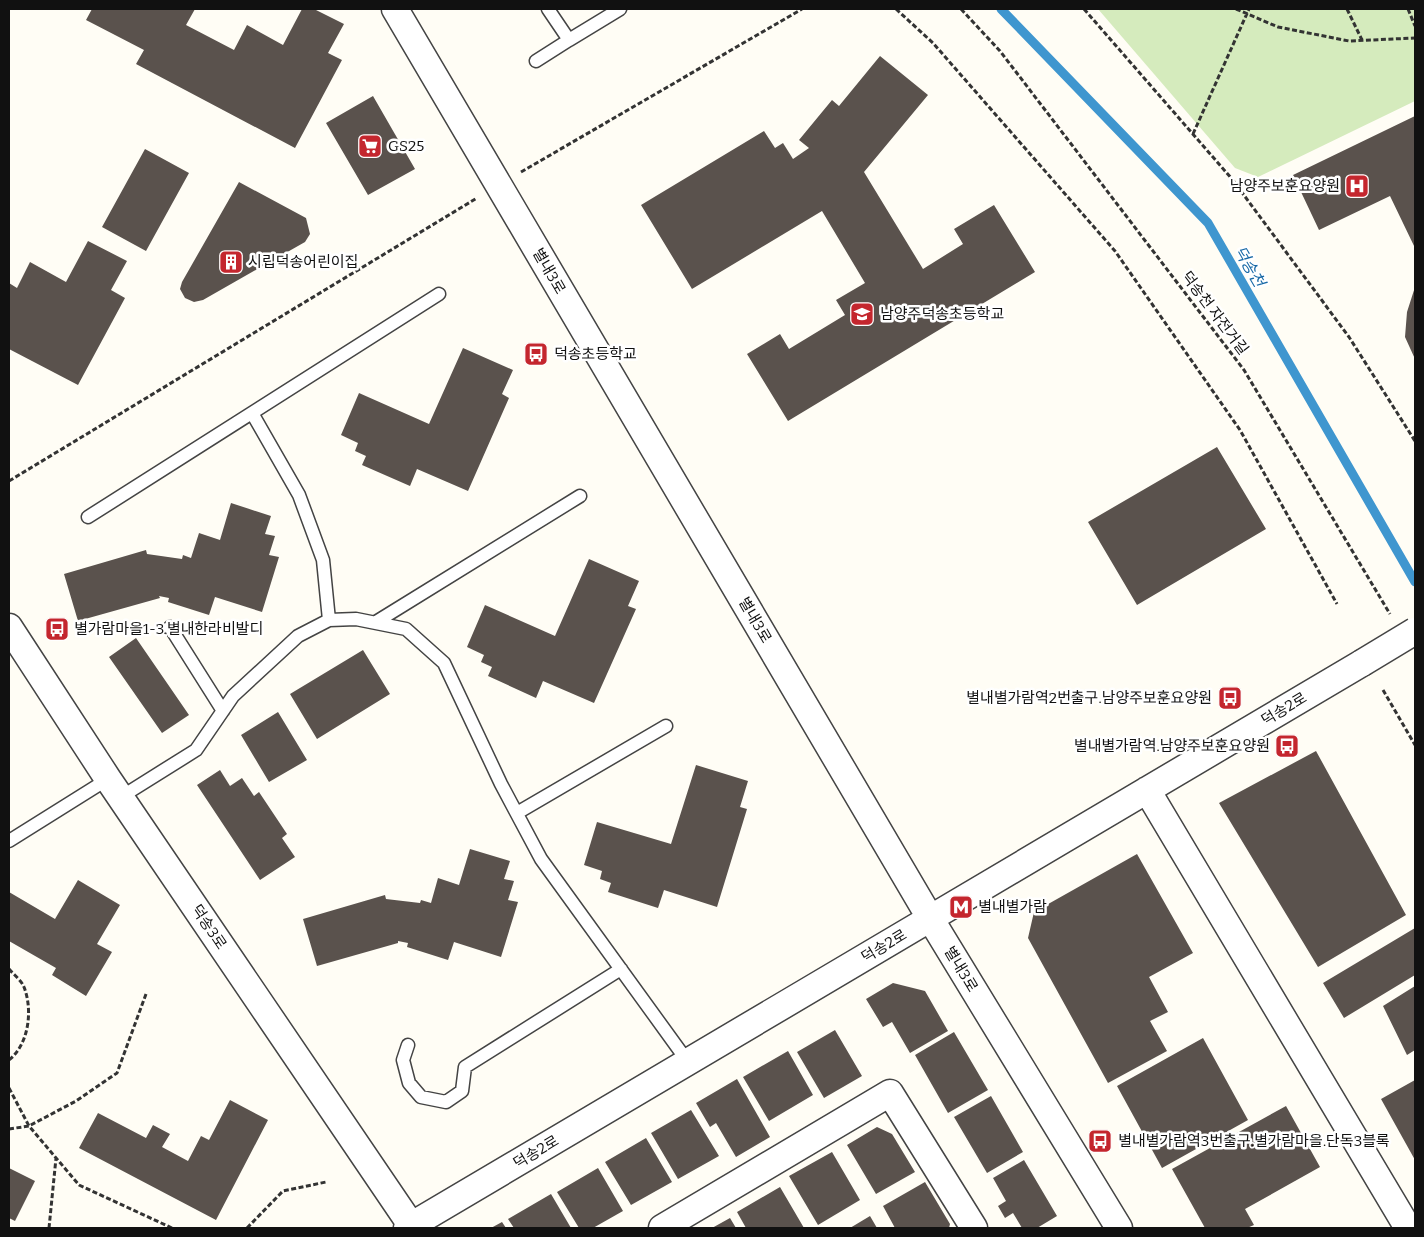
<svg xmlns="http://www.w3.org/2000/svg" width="1424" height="1237" font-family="Bitter,'Noto Sans KR',serif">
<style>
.green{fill:#d5ebbd}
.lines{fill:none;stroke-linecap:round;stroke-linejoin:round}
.stream{stroke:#3f96cf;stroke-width:9}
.building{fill:#5a524d}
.service-casing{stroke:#444;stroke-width:15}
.minor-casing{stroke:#444;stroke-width:29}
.path{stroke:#333;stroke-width:3;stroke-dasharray:5 2.5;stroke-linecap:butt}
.service{stroke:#fff;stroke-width:12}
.minor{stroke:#fff;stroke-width:26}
.minor-bridge-casing{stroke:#444;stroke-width:29;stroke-linecap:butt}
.minor-bridge{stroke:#fff;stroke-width:26}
.labels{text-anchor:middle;stroke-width:5;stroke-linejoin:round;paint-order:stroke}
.poi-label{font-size:15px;fill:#111;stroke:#fff;text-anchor:start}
.street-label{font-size:15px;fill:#111;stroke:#fff}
.water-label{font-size:16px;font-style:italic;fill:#1768a6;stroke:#fff}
</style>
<rect width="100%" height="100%" fill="#fffdf5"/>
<path class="green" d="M1098,9H1415V101L1258,177L1235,168Z"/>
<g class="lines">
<path class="stream" d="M1001,9L1208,223L1415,582"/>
</g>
<path class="building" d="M92,9H195L186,25L234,50L247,25L283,45L302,9H314L344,24L328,53L342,60L295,148L136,64L144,50L86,20Z
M880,56L928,95L864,172L923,269L963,244L954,229L994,205L1035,272L788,421L747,354L780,334L789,349L845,315L836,300L865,283L822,211L692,289L641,205L764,131L775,148L783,143L793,159L809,148L799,140L832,100L839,106Z
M373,96L415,169L368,195L326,123Z
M1415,116V248L1390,196L1319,230L1293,175Z
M145,149L189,173L146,251L102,227Z
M239,182L306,218L310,234L305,242L203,300L194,302L185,298L180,289L182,282Z
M88,241L127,261L111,290L125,298L78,385L9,349V283L17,288L30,262L66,282Z
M1415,287V359L1405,337L1407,312Z
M463,348L513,370L502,394L509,398L468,491L417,469L410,486L362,465L366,456L355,451L358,443L341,435L359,393L429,424Z
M1217,447L1266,529L1137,605L1088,522Z
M231,503L271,516L265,534L275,536L269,555L279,557L262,612L215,597L209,615L168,602L169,598L159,596L160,598L78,621L64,574L146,550L147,554L182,559L183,555L191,558L199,533L220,540Z
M589,559L639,581L628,606L636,609L594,703L543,681L536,698L488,676L492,667L481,662L484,655L467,647L485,605L555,636Z
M136,638L189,715L162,733L109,657Z
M363,650L390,694L317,739L290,694Z
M278,712L307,760L269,782L241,735Z
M1316,751L1406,915L1318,967L1219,803Z
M696,765L748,781L740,807L747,809L717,907L664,890L658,908L608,892L611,883L600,879L602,871L584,865L597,822L671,844Z
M220,770L230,786L242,778L254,796L259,792L287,834L282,838L295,857L260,880L197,785Z
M470,849L510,861L504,879L514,881L508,900L518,902L501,957L454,942L448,960L407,947L408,943L398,941V943L317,966L303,919L385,895L386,899L420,903L421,900L431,903L438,878L459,885Z
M1137,854L1193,953L1149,977L1168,1012L1150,1021L1167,1051L1108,1083L1028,938L1034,912Z
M78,880L120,905L97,944L112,952L86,996L52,975L56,968L9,941V892L55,919Z
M1415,928V975L1344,1018L1323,983Z
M893,983L925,991L948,1031L910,1053L892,1022L883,1027L866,999Z
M1415,986V1050L1407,1055L1383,1006Z
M835,1030L862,1076L824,1098L797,1052Z
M954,1032L988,1090L948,1113L915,1055Z
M1203,1038L1248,1120L1162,1168L1117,1086Z
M788,1051L813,1095L769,1121L743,1077Z
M737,1079L770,1137L736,1157L716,1123L710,1127L696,1103Z
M1415,1080V1160L1381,1099Z
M991,1096L1023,1152L987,1173L954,1117Z
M230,1100L268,1120L216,1220L79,1148L98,1113L146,1138L153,1125L170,1134L162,1147L188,1161L201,1136L209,1140Z
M1286,1106L1320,1167L1245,1209L1254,1225L1247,1228H1205L1172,1169Z
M691,1110L719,1156L678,1179L651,1133Z
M877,1127L892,1134L915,1172L876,1194L847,1145Z
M646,1138L672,1182L631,1205L605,1162Z
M832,1152L860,1200L818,1225L789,1176Z
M1024,1160L1057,1216L1037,1228H1022L1013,1213L1005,1218L998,1206L1006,1201L993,1178Z
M9,1168L35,1181L15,1221L9,1218Z
M598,1168L623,1211L593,1228H579L557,1192Z
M925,1182L950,1224L949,1228H895L883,1206Z
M780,1187L804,1228H746L737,1212Z
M551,1194L571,1228H514L508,1219Z
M870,1216L877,1228H850Z
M730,1218L736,1228H712Z
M502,1222L506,1228H491Z"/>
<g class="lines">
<g class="service-casing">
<path id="service" d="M548,9L569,40L620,9
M536,61L569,40
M252,413L299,495L323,560L329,620
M88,517L439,294
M376,622L580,496
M170,627L223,711
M121,797L196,750L233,696L298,636L329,620L356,619L406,629L444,663L501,784L541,859L688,1062
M517,813L666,726
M9,841L108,779
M408,1045L403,1060L409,1083L421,1097L446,1102L462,1091L465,1067L621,969"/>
</g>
<g class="minor-casing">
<path id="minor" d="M395,9L930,918L1119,1228
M9,627L108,779L413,1228
M1147,790L1408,1228
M407,1228L1362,663
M662,1228L890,1093L974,1228"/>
</g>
<path class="path" d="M896,9L933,43L1115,251L1240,430L1337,604
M961,9L1000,51L1244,370L1390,614
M1084,9L1232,179L1349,337L1415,441
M1236,9L1278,27L1349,41L1415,38
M1347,9L1362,40
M1408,9L1415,26
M1193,134L1249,9
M521,172L802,9
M9,481L477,198
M1383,690L1415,745
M9,969C13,974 22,981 24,987C33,1010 29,1044 9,1060
M9,1088L29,1126L76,1101L117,1073L146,994
M9,1129L29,1126L79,1185L172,1228
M49,1228L56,1158
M247,1228L283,1191L326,1182"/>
<use href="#service" class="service"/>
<use href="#minor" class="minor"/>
<g class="minor-bridge-casing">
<path id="minor-bridge" d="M1362,663L1415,631"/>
</g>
<use href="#minor-bridge" class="minor-bridge"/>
</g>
<defs>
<g id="supermarket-square" transform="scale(1.25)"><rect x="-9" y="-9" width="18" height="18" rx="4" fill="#c4262e" stroke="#fff"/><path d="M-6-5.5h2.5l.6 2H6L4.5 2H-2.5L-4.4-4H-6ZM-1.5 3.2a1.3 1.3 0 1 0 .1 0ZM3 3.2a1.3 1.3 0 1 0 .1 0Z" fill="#fff"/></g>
<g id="hospital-square" transform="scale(1.25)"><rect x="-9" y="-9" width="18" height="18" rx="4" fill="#c4262e" stroke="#fff"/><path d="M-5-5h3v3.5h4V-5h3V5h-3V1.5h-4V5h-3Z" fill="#fff"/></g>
<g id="building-square" transform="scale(1.25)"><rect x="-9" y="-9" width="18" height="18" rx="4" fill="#c4262e" stroke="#fff"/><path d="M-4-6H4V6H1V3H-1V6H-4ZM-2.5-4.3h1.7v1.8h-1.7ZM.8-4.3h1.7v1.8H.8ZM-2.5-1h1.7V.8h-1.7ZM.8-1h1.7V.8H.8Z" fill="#fff"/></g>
<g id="school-square" transform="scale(1.25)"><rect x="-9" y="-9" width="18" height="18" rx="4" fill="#c4262e" stroke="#fff"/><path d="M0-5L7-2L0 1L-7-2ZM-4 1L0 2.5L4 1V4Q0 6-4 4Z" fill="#fff"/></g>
<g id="bus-square" transform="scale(1.25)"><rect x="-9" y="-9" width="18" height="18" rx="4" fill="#c4262e" stroke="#fff"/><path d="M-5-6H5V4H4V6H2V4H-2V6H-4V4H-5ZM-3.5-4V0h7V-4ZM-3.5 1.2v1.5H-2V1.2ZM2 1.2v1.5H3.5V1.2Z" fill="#fff"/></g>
<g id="metro-square" transform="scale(1.25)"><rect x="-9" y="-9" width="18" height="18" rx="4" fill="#c4262e" stroke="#fff"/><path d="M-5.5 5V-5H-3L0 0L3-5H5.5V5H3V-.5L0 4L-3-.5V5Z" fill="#fff"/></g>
</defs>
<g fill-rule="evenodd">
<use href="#supermarket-square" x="370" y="146"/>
<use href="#hospital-square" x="1357" y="186"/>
<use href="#building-square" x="231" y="262"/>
<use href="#school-square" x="862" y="314"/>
<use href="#bus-square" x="536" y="354"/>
<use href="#bus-square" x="57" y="629"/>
<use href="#bus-square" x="1230" y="698"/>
<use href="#bus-square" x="1287" y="746"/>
<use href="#metro-square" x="961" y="907"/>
<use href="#bus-square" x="1100" y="1141"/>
</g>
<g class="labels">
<g class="poi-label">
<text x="388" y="151">GS25</text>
<text x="1340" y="191" text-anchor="end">남양주보훈요양원</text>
<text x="248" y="267">시립덕송어린이집</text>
<text x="880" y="319">남양주덕송초등학교</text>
<text x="554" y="359">덕송초등학교</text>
<text x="74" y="634">별가람마을1-3.별내한라비발디</text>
<text x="1212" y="703" text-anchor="end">별내별가람역2번출구.남양주보훈요양원</text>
<text x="1270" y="751" text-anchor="end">별내별가람역.남양주보훈요양원</text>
<text x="978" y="912">별내별가람</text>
<text x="1118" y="1146">별내별가람역3번출구.별가람마을.단독3블록</text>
</g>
<g class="street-label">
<text transform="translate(549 271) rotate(60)" y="5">별내3로</text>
<text transform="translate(1215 313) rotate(53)" y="5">덕송천 자전거길</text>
<text transform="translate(755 620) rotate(60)" y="5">별내3로</text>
<text transform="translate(1284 709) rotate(-31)" y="5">덕송2로</text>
<text transform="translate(209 927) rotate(56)" y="5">덕송3로</text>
<text transform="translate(884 946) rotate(-31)" y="5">덕송2로</text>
<text transform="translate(961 969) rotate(59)" y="5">별내3로</text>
<text transform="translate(536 1152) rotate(-31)" y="5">덕송2로</text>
</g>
<g class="water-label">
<text transform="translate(1250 266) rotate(60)" y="6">덕송천</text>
</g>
</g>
<rect width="1424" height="1237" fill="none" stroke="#111111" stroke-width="20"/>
</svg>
